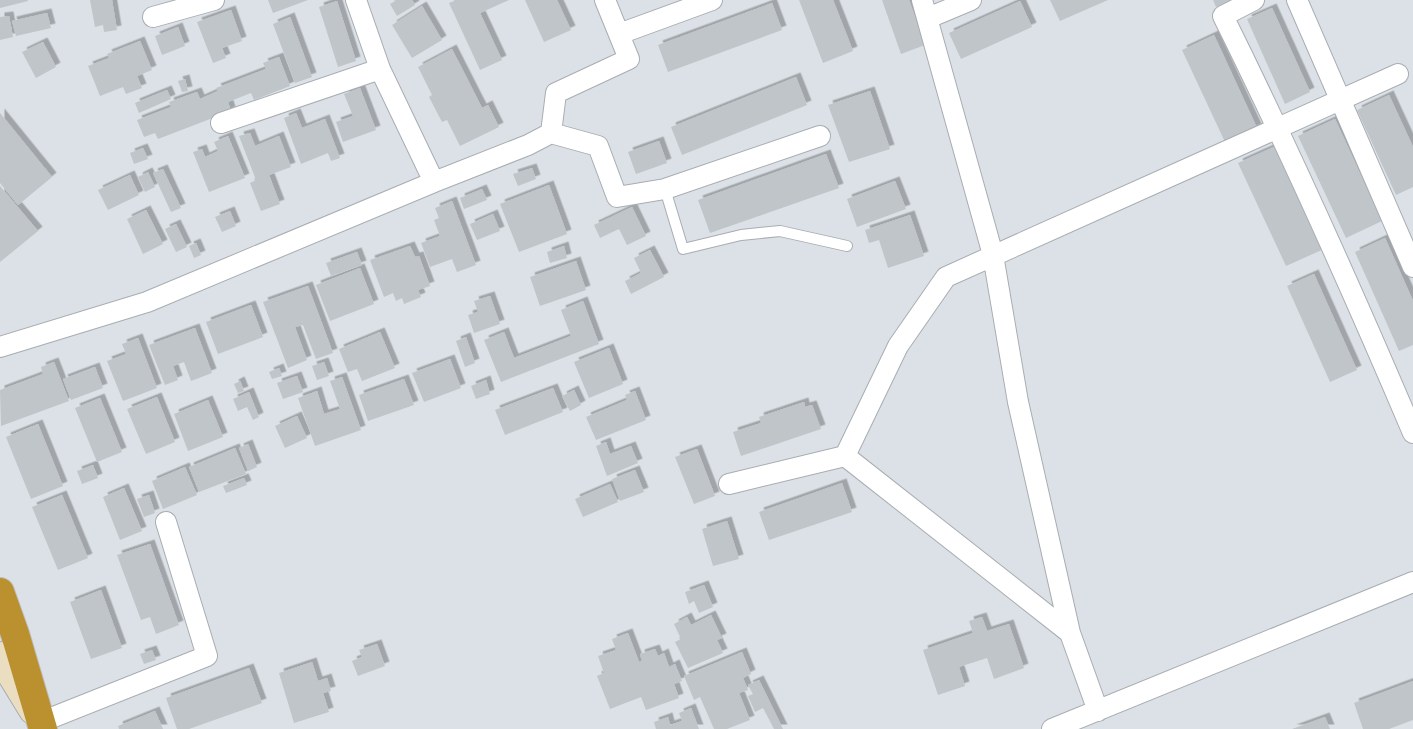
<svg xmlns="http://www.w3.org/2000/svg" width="1413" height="729" font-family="Helvetica,sans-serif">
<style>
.building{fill:#c0c5ca;filter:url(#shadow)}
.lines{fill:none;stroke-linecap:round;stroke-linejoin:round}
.lane-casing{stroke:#a8adb2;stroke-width:12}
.street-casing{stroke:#a8adb2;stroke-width:22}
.secondary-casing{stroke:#a8adb2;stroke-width:30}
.highway-casing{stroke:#bdbebe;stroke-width:30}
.lane{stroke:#fff;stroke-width:10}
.street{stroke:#fff;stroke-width:20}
.secondary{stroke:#ebdec0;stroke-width:28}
.highway{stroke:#bb902e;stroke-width:28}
</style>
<defs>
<filter id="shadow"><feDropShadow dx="4.5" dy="-4.5" stdDeviation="0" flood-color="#0004"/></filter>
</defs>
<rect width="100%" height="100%" fill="#dbe1e6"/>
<path class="building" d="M0,0H28V1L0,8Z
M90,0H112L117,30L104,32L103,25L95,27Z
M268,0H308L273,13Z
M397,0H412L415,5L397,16L390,4Z
M457,0H509L480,13L502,60L480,70L449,3Z
M525,0H557L571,30L544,42Z
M799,0H833L853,51L823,63Z
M882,0H909L925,45L901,54Z
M1050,0H1108L1060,21Z
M1213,0H1233L1216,7Z
M337,1L356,61L338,67L319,7Z
M1020,1L1032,27L961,59L949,33Z
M772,3L782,30L668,72L658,45Z
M422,6L442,40L412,58L392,25Z
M1272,8L1310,92L1285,104L1247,19Z
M231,10L242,41L222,48L226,58L213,63L197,22Z
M47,13L51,28L16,36L12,21Z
M9,16L13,37L0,40V17Z
M290,17L312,77L295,83L273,24Z
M178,27L185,46L162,55L155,36Z
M1214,35L1257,128L1225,142L1182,50Z
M140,41L152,70L137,76L142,88L126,94L123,87L100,96L88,66L109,58L107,54Z
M43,42L56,67L36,78L22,52Z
M452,49L482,108L488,105L499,127L460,146L447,120L442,122L429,97L432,95L418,67Z
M279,57L290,86L254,100L251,93L228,102L231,111L158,139L155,133L144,137L137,120L171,107L169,102L197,92L200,99L218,91L216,88L266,69L263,63Z
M796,77L807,105L682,155L671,127Z
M185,79L188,91L182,92L178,81Z
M360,88L376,130L343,142L336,122L353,116L344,94Z
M167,90L171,99L139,113L135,103Z
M870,91L890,149L849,162L828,105Z
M1389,95L1413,147V187L1396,195L1357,110Z
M0,113L52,177L18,205L0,183Z
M296,113L302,128L325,119L340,158L331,161L328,153L301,164L284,118Z
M1335,119L1382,221L1346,238L1298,136Z
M250,133L255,146L279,136L291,167L269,175L280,204L261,211L250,183L256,180L239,136Z
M228,136L245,178L209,192L193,152L202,149L205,157L218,151L214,142Z
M659,141L667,163L636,174L628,152Z
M1276,146L1324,249L1286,266L1238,163Z
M143,148L148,159L134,164L130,153Z
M826,154L839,188L710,233L698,200Z
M532,168L536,179L518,186L513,174Z
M163,169L181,208L171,212L153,173Z
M148,172L155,187L145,192L138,177Z
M130,175L139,195L108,210L98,190Z
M895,181L906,209L857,227L847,199Z
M549,185L567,234L519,252L500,204Z
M0,186L38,231L0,262Z
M482,189L487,200L464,209L460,198Z
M452,201L476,265L457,272L452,259L430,267L421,243L440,236L434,220L439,218L435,208Z
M632,207L646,236L627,245L619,229L600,238L594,225Z
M146,210L163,244L143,254L127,219Z
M230,211L236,226L222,232L215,217Z
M493,214L500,231L477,240L470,224Z
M910,215L924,256L888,268L879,240L869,243L865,230Z
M176,224L187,247L176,252L165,229Z
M1385,238L1413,301V345L1399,351L1355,252Z
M196,243L201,255L194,258L189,246Z
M410,246L415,257L419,256L430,286L418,290L421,297L404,304L402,298L396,301L393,293L384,297L370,260Z
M564,246L567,258L550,263L547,252Z
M650,250L664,277L631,294L625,281L641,273L634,258Z
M357,252L362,265L331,276L326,263Z
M576,261L586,290L540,306L530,277Z
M360,268L374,304L330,321L316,285Z
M1314,274L1357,370L1330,382L1287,286Z
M308,286L333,353L316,359L303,325L295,327L307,360L288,368L263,302Z
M490,296L500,324L474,333L468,315L478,312L474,301Z
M583,301L599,344L501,382L484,340L504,332L514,358L571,336L561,310Z
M251,305L263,337L218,354L206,322Z
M195,328L212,373L191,381L184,362L173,366L178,380L165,385L149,345Z
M380,332L395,368L362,381L357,369L348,372L339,349Z
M466,337L475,363L465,367L456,341Z
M138,338L157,388L123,401L107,361L126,354L122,344Z
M609,348L623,384L589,398L574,362Z
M450,359L461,388L424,402L412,373Z
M54,362L69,401L1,426L0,390L43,374L41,367Z
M324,362L329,376L317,380L312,366Z
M95,367L103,388L71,400L63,379Z
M279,368L282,376L272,379L269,372Z
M297,376L303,392L283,399L277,383Z
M342,377L361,430L315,446L298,398L317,391L324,414L340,409L330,381Z
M404,379L414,405L368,421L359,395Z
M486,380L490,394L476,399L471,386Z
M240,381L244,391L238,393L234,384Z
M553,388L563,412L505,435L495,410Z
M574,390L581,405L570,411L562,396Z
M635,391L646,420L596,440L586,417L627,400L625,395Z
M249,392L259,417L253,420L247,407L238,411L233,399Z
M157,397L175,442L146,454L127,409Z
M100,398L122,452L97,462L75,408Z
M208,400L223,437L188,451L174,414Z
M804,402L805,407L812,405L821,429L741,456L733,432L761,423L759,417Z
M297,416L307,438L285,448L275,426Z
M38,424L63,486L31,499L6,437Z
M606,442L610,454L631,446L638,463L607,476L596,446Z
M248,444L257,467L248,471L239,448Z
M235,448L246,474L199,492L189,467Z
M697,449L715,496L694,504L675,457Z
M93,465L98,478L82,484L77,471Z
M185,467L197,495L163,509L152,481Z
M635,470L644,492L620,501L612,479Z
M244,478L247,485L226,493L223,486Z
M842,483L852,512L769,540L759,512Z
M610,484L618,502L583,517L575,499Z
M124,488L142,531L120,540L103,497Z
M62,495L88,558L58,570L32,507Z
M149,495L155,513L144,517L137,499Z
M727,521L739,559L713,566L702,529Z
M150,544L179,625L156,634L150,617L141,620L117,555Z
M704,585L713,607L699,613L694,601L689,604L685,592Z
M101,590L122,648L91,659L70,602Z
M711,615L722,638L717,640L723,653L688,668L675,642L681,639L674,624L687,617L691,625Z
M982,617L987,631L1009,624L1024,668L994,679L987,658L959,667L965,686L938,695L923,650L973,633L969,621Z
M628,633L639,662L642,661L640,654L655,649L658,656L664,653L669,667L675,664L682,681L674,684L679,698L646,710L641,697L610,709L597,676L604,673L598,656L616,650L612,639Z
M377,644L385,666L358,676L352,661L362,657L359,650Z
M152,650L156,660L144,664L140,654Z
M742,652L751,674L743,678L748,690L739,693L750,720L727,729H714L700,697L694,700L684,676Z
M312,662L318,681L327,678L331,691L323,693L329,712L294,723L279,673Z
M249,668L262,703L189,729H177L166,698Z
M759,680L783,729H774L763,708L755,712L748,696L753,694L748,685Z
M1413,681V720L1389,729H1363L1354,703Z
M691,708L699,729H656L654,722L668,717L670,725L682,721L679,713Z
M155,711L163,729H119L118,726Z
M1325,717L1330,729H1292Z"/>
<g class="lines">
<g class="lane-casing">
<path id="lane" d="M665,189L683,249L741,235L780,231L847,246"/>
</g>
<g class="street-casing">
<path id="street" d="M922,0L993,255L1018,402L1070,633L1098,711
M1254,0L1223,16C1291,153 1353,292 1413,433
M1297,0L1413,267
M153,17L214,0
M928,18L971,0
M619,34L712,0
M221,123L380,69
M551,133L598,146L617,197L665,189L820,136
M434,182L528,145L551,133L556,93L629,59L605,0
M0,347L147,302L434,182L380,69L356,0
M845,456L898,346L946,277L1398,74
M729,484L845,456L1070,633
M41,722L207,656L166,522
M1052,729L1413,582"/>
</g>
<g class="secondary-casing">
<path id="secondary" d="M0,656L33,710"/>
</g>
<g class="highway-casing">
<path id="highway" d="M0,592L15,634L43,729"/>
</g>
<use href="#lane" class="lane"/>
<use href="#street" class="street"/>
<use href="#secondary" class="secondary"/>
<use href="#highway" class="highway"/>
</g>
</svg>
